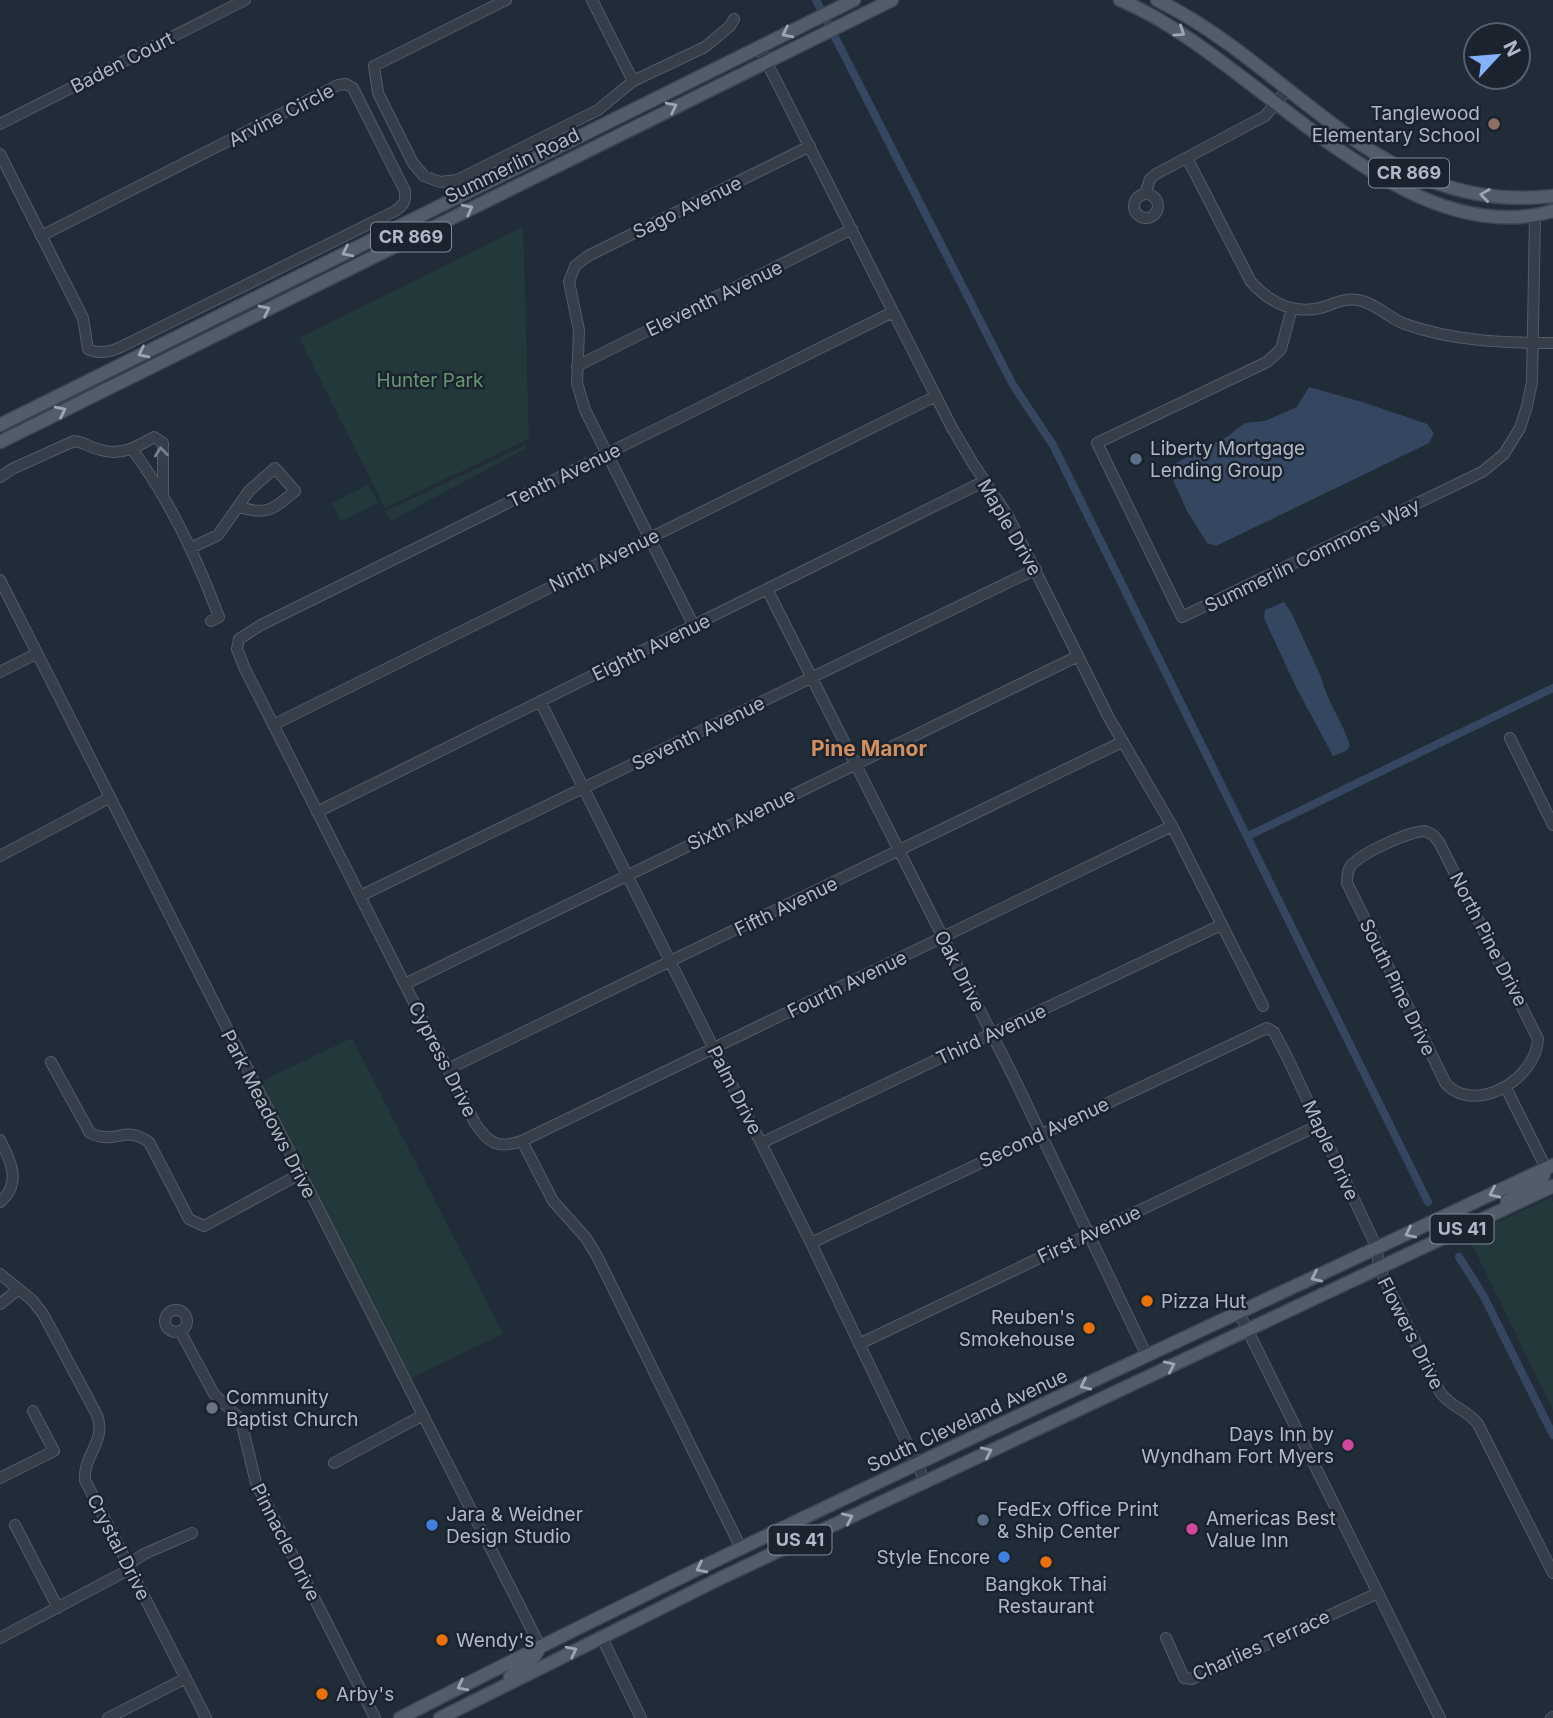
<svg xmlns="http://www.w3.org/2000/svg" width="1553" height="1718" font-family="Inter,sans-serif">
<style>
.green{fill:#23383a}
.water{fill:#354760}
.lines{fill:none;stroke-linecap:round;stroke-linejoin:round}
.canal{stroke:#354760;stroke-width:8}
.minor-casing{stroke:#535b67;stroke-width:12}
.major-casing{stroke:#3e4753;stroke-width:15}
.minor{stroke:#353e49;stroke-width:10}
.major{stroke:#535d6a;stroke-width:12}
.oneway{stroke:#9da6b4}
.oneway2{stroke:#79818e}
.education-dot{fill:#8d6e63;stroke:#1a232e;stroke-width:2.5}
.service-dot{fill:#5c6f8a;stroke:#1a232e;stroke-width:2.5}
.food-dot{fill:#e8710a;stroke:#1a232e;stroke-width:2.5}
.worship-dot{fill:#6b7280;stroke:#1a232e;stroke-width:2.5}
.hotel-dot{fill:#d1479c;stroke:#1a232e;stroke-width:2.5}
.shop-dot{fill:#3f7fe0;stroke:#1a232e;stroke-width:2.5}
.labels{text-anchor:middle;stroke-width:5;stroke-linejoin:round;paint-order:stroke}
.shield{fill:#1a232e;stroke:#838b98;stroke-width:2}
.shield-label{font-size:18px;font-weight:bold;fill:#b0b8c6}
.street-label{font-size:19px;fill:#b0b8c6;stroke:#1a232e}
.poi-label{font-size:19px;fill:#b0b8c6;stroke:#1a232e;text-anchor:start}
.park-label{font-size:19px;fill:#679671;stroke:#1a232e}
.neighbourhood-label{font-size:21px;font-weight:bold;fill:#d38f5e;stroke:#1a232e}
</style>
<rect width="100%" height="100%" fill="#212c39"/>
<path class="green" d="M523,227L529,439L385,508L299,338Z
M526,445V448L391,521L386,511Z
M368,485L378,503L341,521L332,503Z
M352,1038L503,1334L409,1379L258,1083Z
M1551,1197L1553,1202V1410L1468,1236Z"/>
<path class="water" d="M1309,387L1362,402L1427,424L1434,433L1429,443L1216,546L1207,543L1187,511L1169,471L1172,465L1228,436L1245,423L1265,421L1297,407Z
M1284,602L1291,612L1321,677C1327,702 1343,722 1350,746L1346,751L1333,756L1295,685L1264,618L1265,610Z"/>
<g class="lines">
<path class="canal" d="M816,0L1013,385L1053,445L1428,1202
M1248,836L1553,688
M1459,1257L1483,1295L1553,1435"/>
<g class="minor-casing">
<path id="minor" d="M506,0L374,66L378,93L413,163L424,176L440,182L457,180L598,110L633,81L705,47L730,26L734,19
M592,0L633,81
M759,47L952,428L974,465L1008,516L1109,718L1172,826L1263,1006
M0,124L245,0
M0,154L83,318L88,349C105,357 119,348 135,340L395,211C404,205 406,201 405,191L353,88L346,84L338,85L41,236
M1187,158L1251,282C1271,304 1297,316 1327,306C1337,302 1347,298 1358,300C1376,303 1388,318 1405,324C1452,341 1504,343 1553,343
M1134 206a12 12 0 1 1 24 0a12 12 0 1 1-24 0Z
M1145,194L1150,179L1156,174L1265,116L1287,90
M1292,308L1281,349L1267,362L1097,443L1182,617L1482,472L1504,454L1520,428L1527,406L1532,382L1535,216
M893,312L261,625L239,639L237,649L245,669L475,1123C489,1144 498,1149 522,1141L1172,826
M577,366L852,229
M132,449C170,500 197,558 219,617L211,621
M0,477L12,469L74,441C84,442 91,448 101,450C121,456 137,447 154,437L163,443V495
M191,548L218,535L249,491L275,468L295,491C274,509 267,516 239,507
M0,580L540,1646
M767,589L1014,1078L1147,1356
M694,626L585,410L577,383L579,330L569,282L575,266L588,256L810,146
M0,672L36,654
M540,701L811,1243L925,1481
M273,725L936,396
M1510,738L1553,825
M317,812L985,481
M1425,831L1433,835L1439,842L1538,1039C1536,1079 1476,1115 1446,1084L1347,883C1347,877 1347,872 1350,867C1360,853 1408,832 1425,831Z
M0,856L109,798
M360,896L1036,569
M405,984L1078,656
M51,1062L90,1133C116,1146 124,1124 149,1142L189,1219L204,1226L300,1174
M448,1069L1122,742
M1506,1088L1546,1168
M0,1140C11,1161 22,1184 0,1202
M522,1141L553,1201L586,1238L597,1256L741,1548
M761,1143L1221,925
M811,1243L1267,1028L1274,1032L1288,1059L1377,1248L1379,1268L1440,1392C1450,1407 1468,1410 1478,1424L1553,1573
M0,1274L32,1300L43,1314L97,1415C107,1441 83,1455 85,1480L206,1718
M0,1304L19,1289
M165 1321a11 11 0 1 1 22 0a11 11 0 1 1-22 0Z
M1239,1313L1440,1718
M180,1331L214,1394L239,1418L242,1425L256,1483L375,1718
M859,1344L1319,1125
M334,1463L423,1415
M0,1478L54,1451L33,1411
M15,1525L58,1608
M127,1565L144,1554L192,1533
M601,1636L641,1718
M0,1638L130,1569
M1166,1638L1184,1678L1192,1679L1378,1593
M108,1718L186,1678
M1551,1718L1553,1717"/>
</g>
<g class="major-casing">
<path id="major" d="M1120,0C1252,54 1400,256 1553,211
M1157,0C1296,68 1379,216 1553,196
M0,425L854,0
M0,442L892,0
M1507,1201L1542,1179L1546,1168
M510,1677C522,1666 535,1661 540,1646
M400,1718C779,1523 1168,1347 1553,1165
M440,1718L723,1577L1553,1186"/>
</g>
<use href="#minor" class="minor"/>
<use href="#major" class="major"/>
</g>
<defs><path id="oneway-chevron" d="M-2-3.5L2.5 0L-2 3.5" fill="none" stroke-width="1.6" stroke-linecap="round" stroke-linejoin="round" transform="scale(1.75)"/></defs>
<g class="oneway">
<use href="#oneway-chevron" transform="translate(1180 32) rotate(34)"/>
<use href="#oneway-chevron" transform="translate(787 33) rotate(154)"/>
<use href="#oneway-chevron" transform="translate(672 107) rotate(-26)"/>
<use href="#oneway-chevron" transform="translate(1485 195) rotate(-172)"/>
<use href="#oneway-chevron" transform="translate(468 209) rotate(-27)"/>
<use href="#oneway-chevron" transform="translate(347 252) rotate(154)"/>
<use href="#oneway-chevron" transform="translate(265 310) rotate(-26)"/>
<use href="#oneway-chevron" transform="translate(143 353) rotate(154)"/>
<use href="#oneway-chevron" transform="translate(61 411) rotate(-26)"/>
<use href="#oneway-chevron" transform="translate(1494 1193) rotate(155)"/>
<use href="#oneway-chevron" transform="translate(1410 1233) rotate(155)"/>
<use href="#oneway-chevron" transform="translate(1316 1277) rotate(155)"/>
<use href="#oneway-chevron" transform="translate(1170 1366) rotate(-25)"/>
<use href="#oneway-chevron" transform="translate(1085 1385) rotate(155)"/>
<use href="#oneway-chevron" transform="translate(987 1452) rotate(-25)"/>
<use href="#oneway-chevron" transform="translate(848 1518) rotate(-25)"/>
<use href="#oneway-chevron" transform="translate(701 1568) rotate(154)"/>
<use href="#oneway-chevron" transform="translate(572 1651) rotate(-27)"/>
<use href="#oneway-chevron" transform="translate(462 1686) rotate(153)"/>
</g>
<use class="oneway2" href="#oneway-chevron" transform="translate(161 452) rotate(-96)"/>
<circle class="education-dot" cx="1494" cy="124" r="7"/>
<g class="service-dot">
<circle cx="1136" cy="459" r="7"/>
<circle cx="983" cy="1520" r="7"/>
</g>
<g class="food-dot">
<circle cx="1147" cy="1301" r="7"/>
<circle cx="1089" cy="1328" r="7"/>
<circle cx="1046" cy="1562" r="7"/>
<circle cx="442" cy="1640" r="7"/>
<circle cx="322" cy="1694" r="7"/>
</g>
<circle class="worship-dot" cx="212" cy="1408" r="7"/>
<g class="hotel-dot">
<circle cx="1348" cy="1445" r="7"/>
<circle cx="1192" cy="1529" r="7"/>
</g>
<g class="shop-dot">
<circle cx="432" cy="1525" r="7"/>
<circle cx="1004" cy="1557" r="7"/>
</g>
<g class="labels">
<g class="shield">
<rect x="1369" y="158.5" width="80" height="29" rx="5"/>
<rect x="371" y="222.5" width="80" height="29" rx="5"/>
<rect x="1430.5" y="1214.5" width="63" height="29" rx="5"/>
<rect x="768.5" y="1525.5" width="63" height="29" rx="5"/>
</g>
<g class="shield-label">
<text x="1409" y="179">CR 869</text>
<text x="411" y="243">CR 869</text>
<text x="1462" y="1235">US 41</text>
<text x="800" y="1546">US 41</text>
</g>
<g class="street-label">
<text transform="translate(122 62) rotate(-27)" y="7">Baden Court</text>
<text transform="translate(281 115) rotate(-27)" y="7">Arvine Circle</text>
<text transform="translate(512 165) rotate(-26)" y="7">Summerlin Road</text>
<text transform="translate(687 207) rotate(-26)" y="7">Sago Avenue</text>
<text transform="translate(714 298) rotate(-26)" y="7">Eleventh Avenue</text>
<text transform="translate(564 475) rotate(-26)" y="7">Tenth Avenue</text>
<text transform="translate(1010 527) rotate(60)" y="7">Maple Drive</text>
<text transform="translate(1312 555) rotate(-26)" y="7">Summerlin Commons Way</text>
<text transform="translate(604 560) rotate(-26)" y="7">Ninth Avenue</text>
<text transform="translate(651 647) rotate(-26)" y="7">Eighth Avenue</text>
<text transform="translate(698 733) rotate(-26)" y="7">Seventh Avenue</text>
<text transform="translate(741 819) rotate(-26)" y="7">Sixth Avenue</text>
<text transform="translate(786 906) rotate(-26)" y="7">Fifth Avenue</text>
<text transform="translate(1489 939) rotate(63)" y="7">North Pine Drive</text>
<text transform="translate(960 971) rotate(63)" y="7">Oak Drive</text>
<text transform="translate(847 984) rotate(-26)" y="7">Fourth Avenue</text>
<text transform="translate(1398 987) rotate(64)" y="7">South Pine Drive</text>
<text transform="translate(991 1034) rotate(-25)" y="7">Third Avenue</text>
<text transform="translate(443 1059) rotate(63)" y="7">Cypress Drive</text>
<text transform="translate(735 1090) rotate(63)" y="7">Palm Drive</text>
<text transform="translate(269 1114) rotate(63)" y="7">Park Meadows Drive</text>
<text transform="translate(1044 1132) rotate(-25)" y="7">Second Avenue</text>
<text transform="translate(1331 1150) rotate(65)" y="7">Maple Drive</text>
<text transform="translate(1089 1234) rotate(-25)" y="7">First Avenue</text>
<text transform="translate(1411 1333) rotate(63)" y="7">Flowers Drive</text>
<text transform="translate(967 1420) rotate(-25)" y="7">South Cleveland Avenue</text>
<text transform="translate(286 1542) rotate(63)" y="7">Pinnacle Drive</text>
<text transform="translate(119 1547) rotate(63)" y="7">Crystal Drive</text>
<text transform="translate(1261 1645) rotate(-24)" y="7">Charlies Terrace</text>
</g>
<g class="poi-label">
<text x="1480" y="120" text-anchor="end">Tanglewood<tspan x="1480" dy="22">Elementary School</tspan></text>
<text x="1150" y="455">Liberty Mortgage<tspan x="1150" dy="22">Lending Group</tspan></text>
<text x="1161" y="1308">Pizza Hut</text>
<text x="1075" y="1324" text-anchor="end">Reuben's<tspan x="1075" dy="22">Smokehouse</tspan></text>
<text x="226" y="1404">Community<tspan x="226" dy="22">Baptist Church</tspan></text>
<text x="1334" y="1441" text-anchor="end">Days Inn by<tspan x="1334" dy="22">Wyndham Fort Myers</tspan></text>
<text x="997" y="1516">FedEx Office Print<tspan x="997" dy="22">&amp; Ship Center</tspan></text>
<text x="446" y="1521">Jara &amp; Weidner<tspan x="446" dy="22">Design Studio</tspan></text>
<text x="1206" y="1525">Americas Best<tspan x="1206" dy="22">Value Inn</tspan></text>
<text x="990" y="1564" text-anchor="end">Style Encore</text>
<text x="1046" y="1591" text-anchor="middle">Bangkok Thai<tspan x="1046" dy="22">Restaurant</tspan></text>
<text x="456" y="1647">Wendy's</text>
<text x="336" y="1701">Arby's</text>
</g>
<g class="park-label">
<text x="430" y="387">Hunter Park</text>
</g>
<g class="neighbourhood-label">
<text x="869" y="756">Pine Manor</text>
</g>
</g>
<g transform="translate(1497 56) rotate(64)"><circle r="33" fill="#1a232e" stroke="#565f6b" stroke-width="2"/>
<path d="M0-5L12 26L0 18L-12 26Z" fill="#84b1f7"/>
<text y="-10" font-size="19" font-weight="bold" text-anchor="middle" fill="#b0b8c6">N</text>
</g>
</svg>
